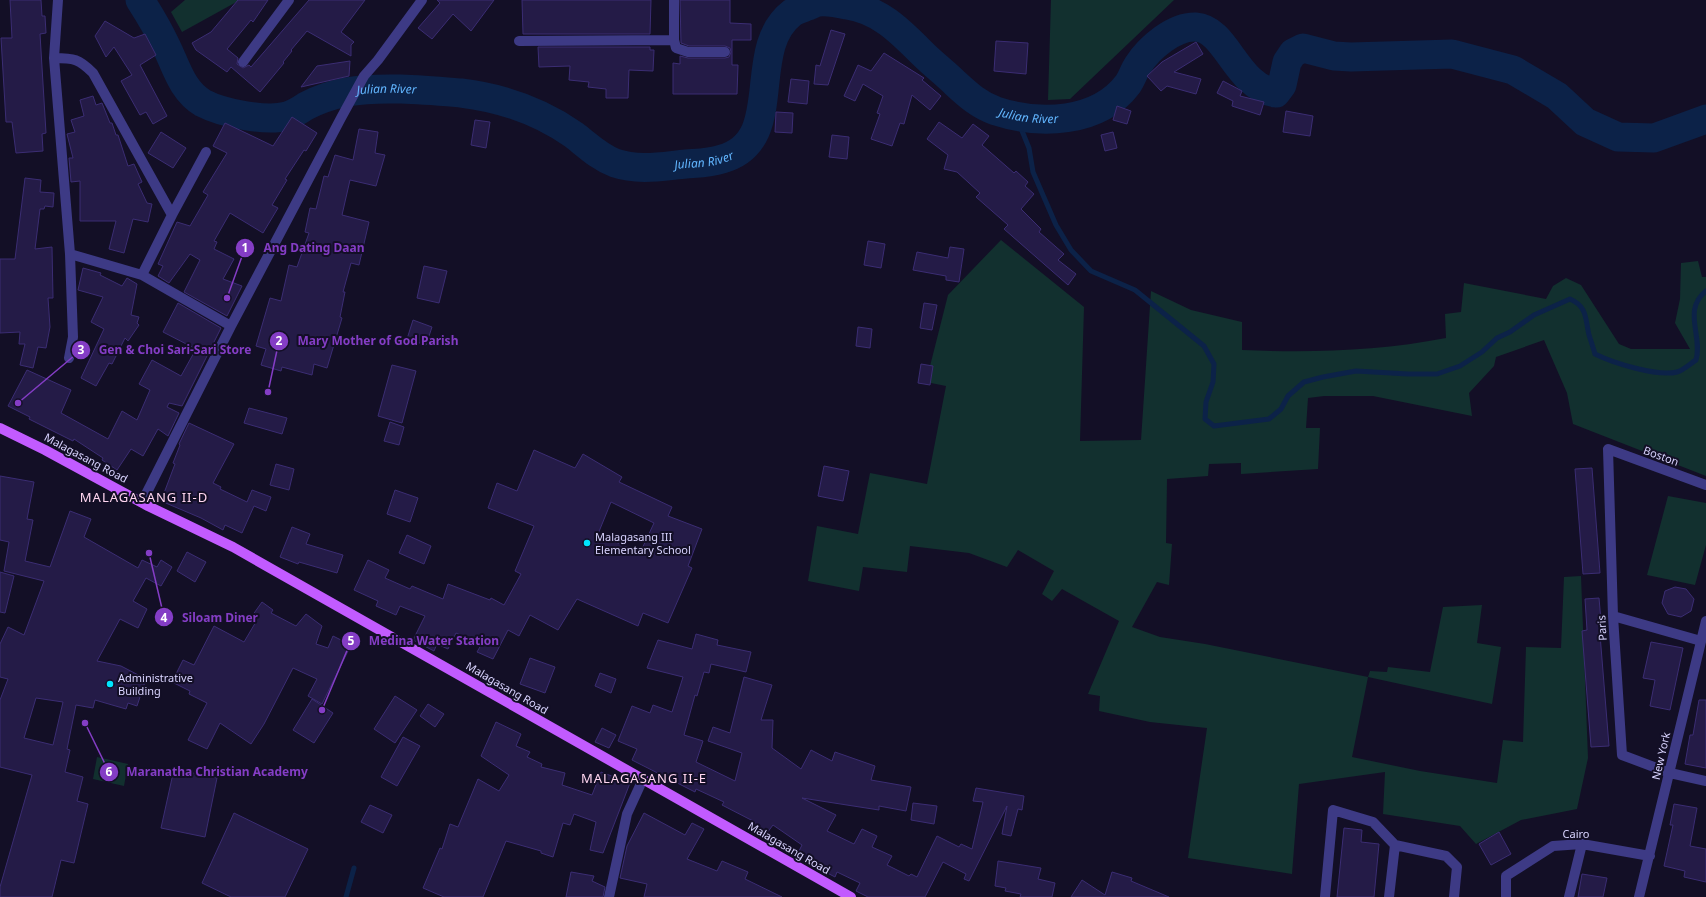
<svg xmlns="http://www.w3.org/2000/svg" width="1706" height="897" font-family="'Noto Sans',sans-serif">
<style>
.green{fill:#12302f}
.lines{fill:none;stroke-linecap:round;stroke-linejoin:round}
.stream{stroke:#0c2248;stroke-width:5}
.river{stroke:#0c2248;stroke-width:29}
.building{fill:#241b47;stroke:#3b2d73;fill-rule:evenodd}
.minor{stroke:#3d3a85;stroke-width:10}
.major{stroke:#c25bff;stroke-width:10}
.poi-dot{fill:#00e5ff;stroke:#130f26;stroke-width:1.5}
.labels{text-anchor:middle;stroke-width:4;stroke-linejoin:round;paint-order:stroke}
.street-label{font-size:11px;fill:#d9d4ff;stroke:#130f26}
.poi-label{font-size:11px;fill:#d9d4ff;stroke:#130f26;text-anchor:start}
.water-label{font-size:12px;font-style:italic;fill:#62b6ff;stroke:#130f26}
.quarter-label{font-size:13px;letter-spacing:1px;fill:#ffd6f0;stroke:#130f26}
.leader{fill:none;stroke:#843dc5;stroke-width:1.5}
.callout-dot{fill:#843dc5;stroke:#130f26;stroke-width:1.5}
.mark-label{font-size:12px;text-anchor:middle;font-weight:bold;fill:#fff}
.callout-label{font-size:12px;text-anchor:middle;font-weight:bold;fill:#843dc5;stroke:#130f26;stroke-width:4;stroke-linejoin:round;paint-order:stroke}
</style>
<rect width="100%" height="100%" fill="#130f26"/>
<path class="green" d="M185,0H240L182,32L171,12Z
M1051,0H1174L1070,99L1048,100Z
M1001,240L1084,307L1080,441L1141,440L1151,291L1191,310L1242,322V350C1311,353 1379,351 1446,338L1445,314L1461,312L1464,283L1546,299L1553,286L1566,278L1581,285L1619,344L1631,349H1690L1675,323L1680,299L1681,263L1698,261L1702,277H1706V476L1573,424L1567,393L1544,340L1496,357L1494,366L1469,393L1472,416L1373,396H1324L1308,398L1306,428H1320L1318,469L1241,474V463L1209,464L1208,476L1167,479L1166,543L1172,544L1169,585L1157,582L1132,627L1160,637L1205,644L1368,677L1370,671L1387,672L1388,667L1430,672L1443,607L1482,605L1477,643L1501,647L1492,704L1368,677L1352,757L1420,771L1497,783L1503,740L1523,742L1526,647L1561,648L1564,577L1581,576L1588,758L1577,809L1521,820L1476,844L1460,826L1383,814L1385,772L1299,784L1292,874L1188,858L1207,728L1150,722L1099,711L1100,696L1088,694L1119,621L1062,589L1052,601L1042,594L1054,571L1018,550L1007,567L969,553L910,546L907,572L863,567L859,591L808,581L817,526L858,534L870,473L927,484L946,386L926,382L948,295Z
M1668,496L1706,503V545L1695,585L1647,575Z
M97,757L128,764L124,786L93,779Z"/>
<g class="lines">
<path class="stream" d="M1016,116L1029,148L1033,172L1056,225L1071,250L1091,271L1135,290L1204,346L1214,364L1213,382L1206,402L1205,419L1214,426L1269,419L1281,409L1288,396L1304,382L1323,377L1356,371L1408,374H1437L1460,366L1482,352L1497,338L1510,332L1534,315L1570,299C1588,307 1585,319 1589,335C1591,341 1593,347 1595,354C1613,363 1658,377 1677,372C1684,370 1691,363 1696,360C1703,336 1682,310 1706,291
M346,897L354,868"/>
<path class="river" id="s1" d="M140,0C149,14 158,29 165,44C176,65 181,90 203,103C222,113 266,122 287,116C294,114 300,110 306,106C319,99 332,95 346,92C382,86 425,90 461,93C502,98 540,111 574,135C587,145 599,157 615,163C639,171 663,166 686,164C699,163 710,163 722,159C788,141 744,50 792,13C796,10 801,9 805,7C807,7 816,2 818,2C827,1 838,3 847,5C880,10 900,31 923,54C933,64 945,73 955,83C968,95 979,105 996,111C1039,125 1098,124 1128,84C1132,78 1134,71 1138,65C1149,48 1174,26 1196,27C1227,29 1236,87 1276,93L1282,85L1287,62L1293,53L1303,48L1334,56L1351,57L1452,54L1513,70L1557,96L1585,122L1618,137L1654,138L1706,119"/>
</g>
<path class="building" d="M10,0H41L42,16H45L46,33L40,34L46,133L42,134L43,151L16,153L12,122H6L1,38H12Z
M238,0H268L253,22L251,20L227,49L238,58L237,64L243,68L249,65L251,67L309,0H365L341,32L354,42L351,45V56L307,31L291,50L292,51L283,62L284,63L260,92L231,67L227,72L196,50L192,43L211,32Z
M437,0H494L471,31L453,14L432,39L418,28L440,3Z
M522,0H651L650,34H523Z
M680,0H730V23L751,24V40H732V65H738L737,94H673V63L680,64V56L688,58H725L729,57L731,52L730,48L725,46H689L681,43Z
M105,21L134,38L145,34L156,55L140,65L167,116L153,124L146,112L140,115L121,81L132,75L114,47L106,57L95,36Z
M831,30L845,34L828,85L814,84L816,65L820,66Z
M996,41L1028,43L1026,74L994,71Z
M1196,42L1203,54L1174,72L1201,79L1196,94L1167,86L1161,91L1147,76L1162,62Z
M538,47H650V50H654L653,71L629,70L628,98H606V89L588,87L589,82L569,80L570,66L539,67Z
M884,53L924,78L922,80L941,96L930,110L912,95L904,124L900,123L892,146L871,139L880,114L877,113L883,96L863,84L855,101L844,96L858,65L871,71Z
M350,61L349,76L301,87L317,66Z
M791,79L809,81L807,104L788,102Z
M1223,81L1242,91L1240,96L1264,102L1260,115L1232,106L1233,101L1217,93Z
M93,96L96,105L102,103L110,123H112L116,135H118L128,166L134,164L142,182L138,184L147,203L152,204L148,222L133,219L124,253L109,249L116,221H80V181L71,182L69,158H73L67,134L75,132L71,120L84,116L80,100Z
M1117,106L1131,111L1127,124L1113,120Z
M1286,111L1313,116L1310,136L1283,132Z
M776,112L793,113L792,133L775,132Z
M292,117L317,133L306,151L304,150L285,179L287,180L272,205L278,208L263,233L230,213L214,241L217,242L214,249L234,259L223,279L242,286L227,316L184,292L200,260L190,254L169,283L158,276L163,266L158,264L177,222L190,226L208,195L203,192L227,153L213,146L225,123L273,146Z
M475,120L490,122L486,148L471,145Z
M939,122L962,138L973,124L989,136L982,145L1014,173L1016,171L1028,182L1025,186L1034,194L1021,209L1041,229L1039,232L1064,254L1058,260L1076,274L1068,285L1004,229L1008,225L976,197L980,193L957,172L944,169L948,155L927,139Z
M359,129L378,132L375,153L385,155L376,186L350,180L342,215L369,222L359,265L351,263L343,292H345L340,317L342,318L327,368L314,364L312,375L282,367L281,371L261,365L266,349L256,346L270,298L281,301L289,265L297,267L309,233L305,232L310,208L316,209L324,176L328,177L335,155L353,160Z
M161,132L186,148L173,168L148,153Z
M1113,132L1117,148L1105,151L1101,135Z
M832,135L849,137L847,159L829,157Z
M25,178L41,180L40,192L54,193L53,207L45,206L44,209H40L35,249L52,247L53,298H48L50,327L46,348L38,347L33,368L20,365L25,344H19L20,332L0,333V259H15Z
M868,241L885,244L881,268L864,265Z
M950,247L964,249L959,282L946,280V276L913,270L917,252L948,258Z
M424,266L447,271L439,303L417,298Z
M83,268L101,273L100,275L122,286L127,278L137,284L131,315L139,317L137,323L139,325L128,341L125,338L112,364L109,363L96,386L81,378L104,329L91,322L103,297L78,290Z
M178,303L221,328L182,406L169,403L167,407L179,413L168,436L158,429L143,456L131,449L117,470L102,460L103,458L74,439L73,441L29,419L30,417L8,406L27,370L71,390L61,413L108,439L122,411L137,420L150,390L139,384L152,360L181,376L196,349L163,332Z
M924,303L937,305L932,330L920,328Z
M413,320L432,327L426,345L407,339Z
M858,327L872,329L870,348L856,346Z
M921,364L933,366L930,385L918,383Z
M392,365L416,371L402,423L378,416Z
M249,408L287,418L282,434L244,423Z
M390,422L404,427L399,445L384,441Z
M189,423L234,444L213,483L221,487L220,489L247,502L252,490L271,497L266,511L254,506L242,533L225,525L223,530L201,518L161,501L175,464L173,463L180,445L179,444Z
M534,450L575,468L583,454L622,477L619,482L672,507L668,516L702,529L688,566L692,568L668,623L643,613L638,626L577,599L558,630L530,615L519,636L508,630L493,659L477,652L481,645L456,633L448,649L437,644L434,651L413,640L425,616L400,606L396,615L376,606L378,601L354,590L368,560L389,570L385,578L410,589L412,586L443,599L448,584L490,600L491,598L504,605L521,574L515,571L534,526L488,508L497,483L517,491ZM611,502L654,523L640,553L598,534Z
M276,464L294,469L289,490L270,485Z
M824,466L849,471L843,501L818,496Z
M1592,468L1600,573L1583,574L1575,469Z
M0,476L34,482L27,519L33,520L25,561L50,567L70,511L91,519L84,537L138,568L142,560L157,567L161,560L172,567L161,586L146,578L133,601L147,609L138,628L120,619L97,661L121,666L146,679L137,706L128,703L126,709L95,700L93,708L76,705L67,749L70,750L65,772L83,777L77,801L88,804L74,863L61,860L52,897H0V887L32,775L0,767V700L8,679L0,677V644L8,627L24,635L44,581L4,571L9,542L0,540ZM36,698L63,702L53,745L24,738Z
M395,490L418,498L410,522L387,514Z
M292,527L310,534L306,544L343,555L337,573L299,562L298,564L280,557Z
M407,535L431,546L424,564L399,553Z
M187,552L206,562L195,582L177,571Z
M0,572L14,576L5,613L0,612Z
M1675,587L1686,589L1694,599L1691,611L1681,617L1668,614L1662,603L1665,591Z
M1599,598L1601,621L1599,622L1609,746L1591,747L1582,631L1587,630L1585,599Z
M262,602L273,610L271,613L296,626L306,614L322,626L316,644L328,648L333,636L351,645L322,704L308,696L317,679L293,668L264,724L251,744L220,723L207,749L188,740L207,703L189,694L190,691L172,682L183,660L194,665L214,626L244,642L257,620L252,616Z
M696,634L718,640L717,645L751,652L746,672L711,664L709,673L704,672L697,696L695,695L684,735L703,741L696,762L735,781L742,753L708,741L713,727L730,733L744,677L772,685L761,720H773L772,748L801,769L811,750L832,761L835,752L875,766L871,780L911,787L906,811L879,806V810L802,798L836,815L827,831L854,844L862,829L877,836L872,847L892,856L887,865L909,876L911,874L917,877L937,836L959,847L961,844L972,849L983,802L973,801L976,788L1024,796L1022,810L1018,809L1011,836L1002,834L1007,806L969,881L964,879L966,874L943,862L925,897H868L856,891L860,883L837,872L835,877L816,867L817,864L798,853L802,845L773,825L767,833L754,824L755,822L722,805L724,802L696,789L695,792L632,760L637,749L618,741L632,706L650,713L653,705L672,712L683,677L647,668L658,640L692,649Z
M1651,642L1683,648L1670,710L1650,706L1655,680L1643,678Z
M530,658L555,667L545,693L520,684Z
M600,673L616,679L611,693L595,686Z
M395,696L417,710L395,743L374,729Z
M312,699L333,713L314,743L293,730Z
M1699,700H1706V768L1685,764L1690,735H1693Z
M428,704L444,714L435,727L420,716Z
M496,722L521,734L516,746L530,752L527,757L542,764L541,767L565,773L562,785L592,795L601,772L630,783L603,853L590,850L596,822L574,814L570,825L563,823L553,857L541,853V851L506,841L483,897H444L423,888L440,848L442,849L450,824L458,827L478,779L499,791L509,775L481,756Z
M602,728L616,735L609,748L595,742Z
M403,737L420,746L397,786L381,777Z
M174,769L217,778L205,837L161,828Z
M913,803L937,806L934,824L911,820Z
M1674,804L1697,808L1690,846L1706,849V882L1684,877L1685,871L1664,866L1673,825H1670Z
M370,805L392,815L383,833L361,822Z
M234,813L308,849L285,897H231L202,883Z
M644,813L685,835L692,823L704,829L687,859L717,871L722,861L748,872L745,879L782,897H644L647,884L620,878L627,846Z
M1344,828L1362,830L1361,842L1379,844L1374,897H1337Z
M1499,832L1511,854L1491,865L1479,844Z
M998,861L1041,868L1038,879L1055,883L1052,897H1020L1021,894L1005,891L1006,888L995,886Z
M571,872L594,876L592,881L605,887L603,897H566Z
M1112,872L1132,878L1131,881L1169,897H1071L1082,880L1105,895Z
M1582,874L1607,878L1603,897H1578Z"/>
<g class="lines">
<path class="minor" d="M58,0L54,58L70,254L73,337L69,358
M674,0V40L676,48L688,52H725
M519,41L674,40
M54,58C74,58 79,59 93,73L172,215L142,275L231,326
M243,62L289,0
M172,215L206,152
M70,254L142,275
M1706,485L1608,449L1613,616L1622,755L1670,773L1706,781
M142,502L231,326L341,118L364,76L378,60L422,0
M1613,616L1701,641
M609,897L627,814L643,779
M1325,897L1333,810L1373,822L1395,845L1446,856L1457,867L1454,897
M1389,897L1395,845
M1506,897V876L1553,846L1582,844L1650,856
M1569,897L1582,844
M1639,897L1706,621"/>
<path class="major" d="M0,428L45,450L148,506L233,547L851,897"/>
</g>
<g class="poi-dot">
<circle cx="587" cy="543" r="4"/>
<circle cx="110" cy="684" r="4"/>
</g>
<g class="labels">
<g class="street-label">
<text transform="translate(1661 456) rotate(20)" y="4">Boston</text>
<text transform="translate(86 458) rotate(28)" y="4">Malagasang Road</text>
<text transform="translate(1602 628) rotate(-93)" y="4">Paris</text>
<text transform="translate(507 688) rotate(30)" y="4">Malagasang Road</text>
<text transform="translate(1661 756) rotate(-77)" y="4">New York</text>
<text x="1576" y="838">Cairo</text>
<text transform="translate(789 848) rotate(30)" y="4">Malagasang Road</text>
</g>
<g class="poi-label">
<text x="595" y="541">Malagasang III<tspan x="595" dy="13">Elementary School</tspan></text>
<text x="118" y="682">Administrative<tspan x="118" dy="13">Building</tspan></text>
</g>
<g class="water-label">
<text dy="4" stroke="none"><textPath href="#s1" startOffset="313">Julian River</textPath></text>
<text dy="4" stroke="none"><textPath href="#s1" startOffset="1115">Julian River</textPath></text>
<text dy="4" stroke="none"><textPath href="#s1" startOffset="649">Julian River</textPath></text>
</g>
<g class="quarter-label">
<text x="144" y="502">MALAGASANG II-D</text>
<text x="644" y="783">MALAGASANG II-E</text>
</g>
</g>
<path class="leader" d="M227 298L245 248M268 392L279 341M18 403L81 350M149 553L164 617M322 710L351 641M85 723L109 772"/>
<g class="callout-dot">
<circle cx="227" cy="298" r="4"/>
<circle cx="268" cy="392" r="4"/>
<circle cx="18" cy="403" r="4"/>
<circle cx="149" cy="553" r="4"/>
<circle cx="322" cy="710" r="4"/>
<circle cx="85" cy="723" r="4"/>
<circle cx="245" cy="248" r="10"/>
<circle cx="279" cy="341" r="10"/>
<circle cx="81" cy="350" r="10"/>
<circle cx="164" cy="617" r="10"/>
<circle cx="351" cy="641" r="10"/>
<circle cx="109" cy="772" r="10"/>
</g>
<g class="mark-label">
<text x="245" y="252">1</text>
<text x="279" y="345">2</text>
<text x="81" y="354">3</text>
<text x="164" y="622">4</text>
<text x="351" y="645">5</text>
<text x="109" y="776">6</text>
</g>
<g class="callout-label">
<text x="314" y="252">Ang Dating Daan</text>
<text x="378" y="345">Mary Mother of God Parish</text>
<text x="175" y="354">Gen &amp; Choi Sari-Sari Store</text>
<text x="220" y="622">Siloam Diner</text>
<text x="434" y="645">Medina Water Station</text>
<text x="217" y="776">Maranatha Christian Academy</text>
</g>
</svg>
